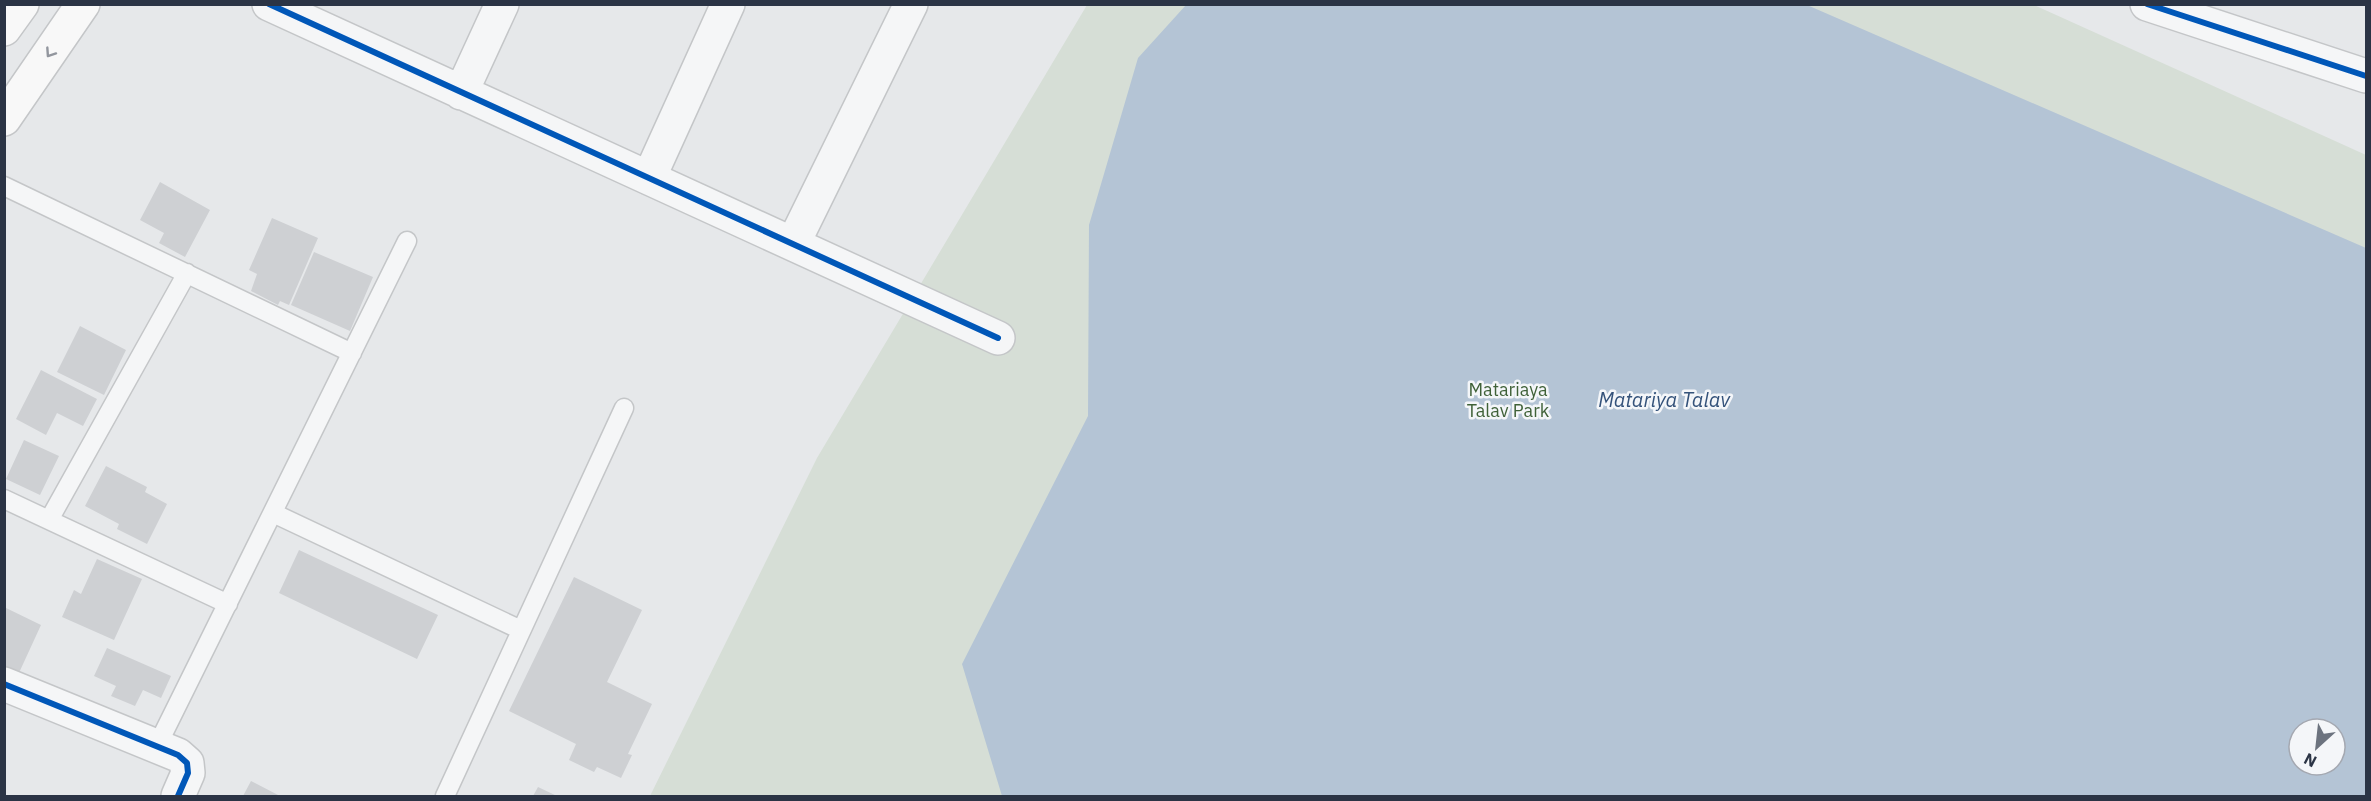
<svg xmlns="http://www.w3.org/2000/svg" width="2371" height="801" font-family="'IBM Plex Sans',sans-serif">
<style>
.green{fill:#d6ded6;fill-rule:evenodd}
.water{fill:#b4c4d5;fill-rule:evenodd}
.building{fill:#ced0d3}
.lines{fill:none;stroke-linecap:round;stroke-linejoin:round}
.lane-casing{stroke:#c4c6c8;stroke-width:21}
.street-casing{stroke:#c4c6c8;stroke-width:36}
.secondary-casing{stroke:#c4c6c8;stroke-width:36}
.lane{stroke:#f5f6f7;stroke-width:18}
.street{stroke:#f5f6f7;stroke-width:33}
.secondary{stroke:#f8f8f8;stroke-width:33}
.cycleway-casing{stroke:#f4f6f9;stroke-width:10}
.cycleway{stroke:#0057b8;stroke-width:6}
.oneway{stroke:#92969e}
.labels{text-anchor:middle;stroke-width:5;stroke-linejoin:round;paint-order:stroke}
.park-label{font-size:18px;fill:#3f6138;stroke:#f4f6f9}
.water-label{font-size:20px;font-style:italic;fill:#34527a;stroke:#f4f6f9}
</style>
<rect width="100%" height="100%" fill="#e6e8ea"/>
<path class="green" d="M1087,5H2034L2366,155V796H650L817,458ZM2299,729H2335V765H2299Z"/>
<path class="water" d="M1186,5H1807L2366,248V796H1002L962,664L1088,416L1089,225L1138,58ZM2299,729H2335V765H2299Z"/>
<path class="building" d="M160,182L210,210L185,257L159,243L164,233L140,220Z
M272,218L318,238L289,305L280,301L278,305L251,291L257,274L249,270Z
M314,252L373,277L350,331L291,305Z
M80,326L126,350L104,395L57,372Z
M41,370L97,399L83,426L57,413L46,435L16,419Z
M24,440L59,456L40,495L6,479Z
M106,466L147,487L145,492L167,504L147,544L117,529L119,524L85,506Z
M299,550L438,615L417,659L279,593Z
M97,559L142,579L114,640L62,617L74,590L81,594Z
M574,577L642,610L607,682L652,704L628,754L632,755L621,778L597,767L594,772L569,760L576,744L509,711Z
M4,607L41,625L18,675L4,669Z
M107,648L171,676L161,698L143,690L135,706L111,696L116,686L94,676Z
M251,781L280,796H243Z
M538,787L557,796H533Z"/>
<g class="lines">
<g class="lane-casing">
<path id="lane" d="M4,186L352,353
M4,499L228,604
M273,513L521,630
M49,520L187,273
M157,746L407,241
M445,796L624,408"/>
</g>
<g class="street-casing">
<path id="street" d="M269,4L998,338
M2147,4L2366,76
M461,93L502,4
M649,178L728,4
M793,244L911,4
M4,684L178,755L187,763L188,773L178,796"/>
</g>
<g class="secondary-casing">
<path id="secondary" d="M4,29L22,4
M4,119L83,4"/>
</g>
<use href="#lane" class="lane"/>
<use href="#street" class="street"/>
<use href="#secondary" class="secondary"/>
<g class="cycleway-casing">
<path id="cycleway" d="M269,4L998,338
M2147,4L2366,76
M4,684L178,755L187,763L188,773L178,796"/>
</g>
<use href="#cycleway" class="cycleway"/>
</g>
<defs><path id="oneway-chevron" d="M-2-3.5L2.5 0L-2 3.5" fill="none" stroke-width="1.6" stroke-linecap="round" stroke-linejoin="round" transform="scale(1.5)"/></defs>
<use class="oneway" href="#oneway-chevron" transform="translate(50 53) rotate(124)"/>
<g class="labels">
<g class="park-label">
<text x="1508" y="396">Matariaya<tspan x="1508" dy="21">Talav Park</tspan></text>
</g>
<g class="water-label">
<text x="1664" y="407">Matariya Talav</text>
</g>
</g>
<rect width="2371" height="801" fill="none" stroke="#2b3445" stroke-width="12"/>
<g transform="translate(2317 747) rotate(207)"><circle r="28" fill="#f4f6f9" stroke="#a4a8b1" stroke-width="1.5"/>
<path d="M0-4.5L10 22L0 15L-10 22Z" fill="#6c737f"/>
<text y="-9" font-size="16" font-weight="bold" text-anchor="middle" fill="#2b3445">N</text>
</g>
</svg>
